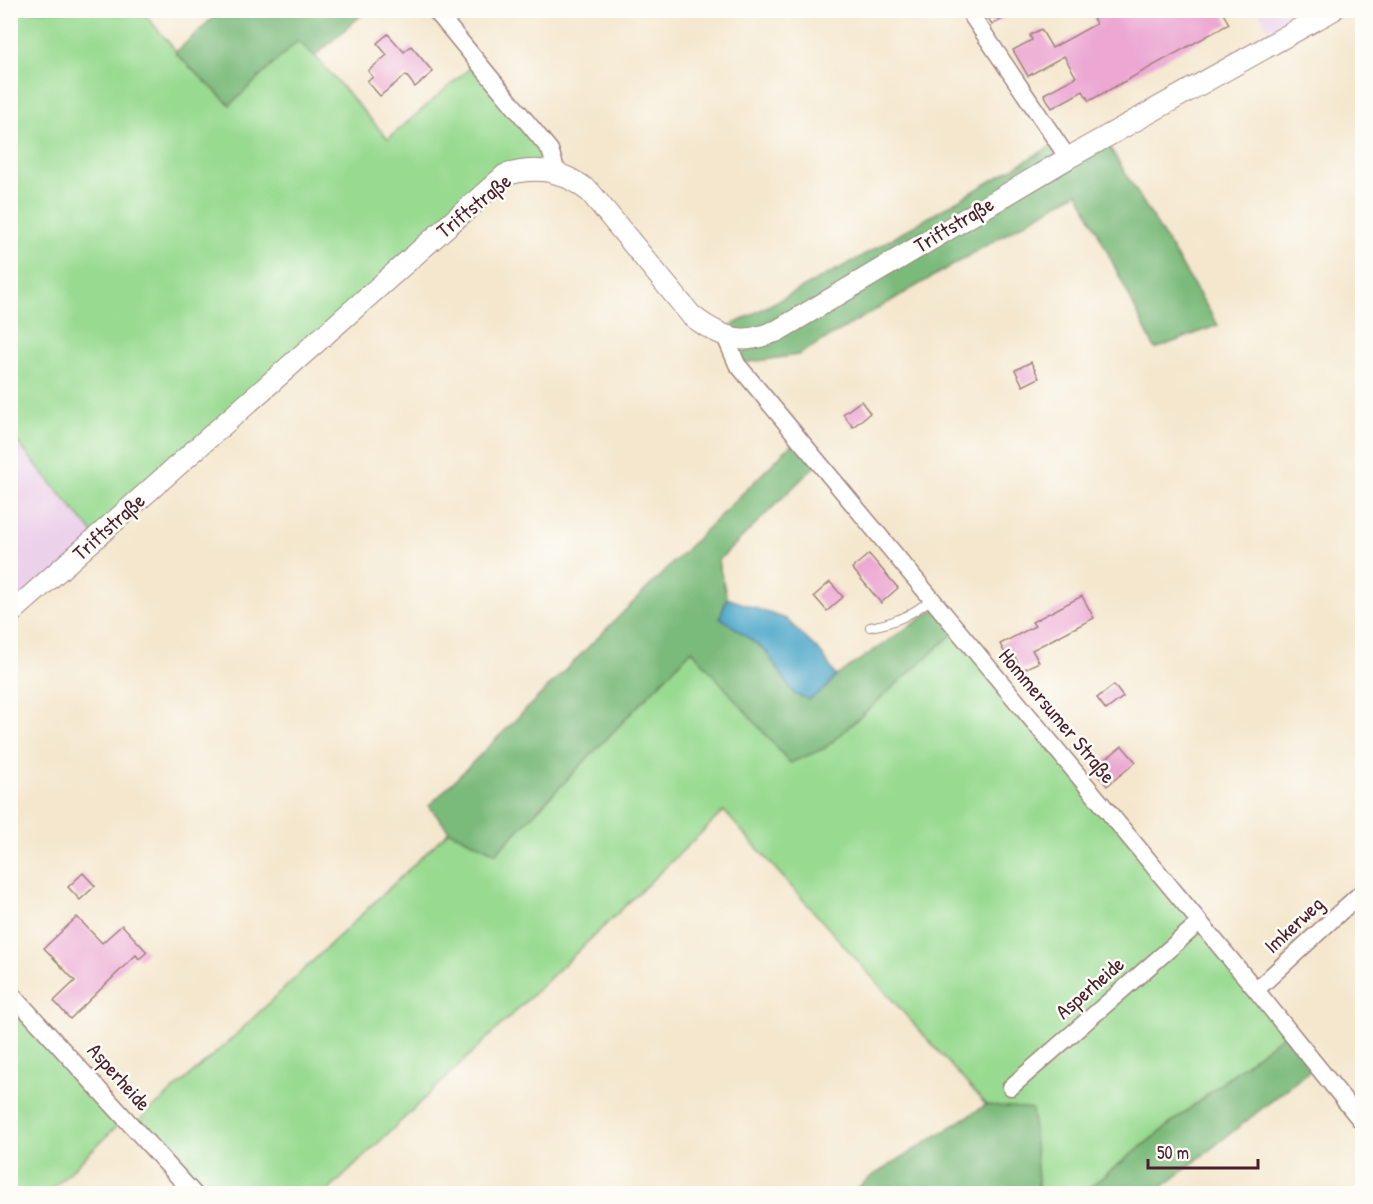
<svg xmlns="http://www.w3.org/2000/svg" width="1373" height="1204" font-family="'Patrick Hand',sans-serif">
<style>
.built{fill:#ecd1ea}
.green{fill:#98da90;stroke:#717c5e;stroke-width:1.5}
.forest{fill:#7aba7a;stroke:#626c52;stroke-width:1.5}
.water{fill:#4aa5c8;stroke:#4a627a;stroke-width:1.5}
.building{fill:#eca8d3}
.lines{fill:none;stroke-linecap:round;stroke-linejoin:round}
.service-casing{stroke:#9f837c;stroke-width:10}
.minor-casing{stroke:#9f837c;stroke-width:19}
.tertiary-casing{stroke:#9f837c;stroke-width:23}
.service{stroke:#fff;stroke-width:8}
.minor{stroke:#fff;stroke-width:16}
.tertiary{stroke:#fff;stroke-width:21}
.labels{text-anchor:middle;stroke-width:5;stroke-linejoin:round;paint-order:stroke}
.street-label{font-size:21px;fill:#4a1f2b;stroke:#fdfcf7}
</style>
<rect width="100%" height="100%" fill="#fdfcf7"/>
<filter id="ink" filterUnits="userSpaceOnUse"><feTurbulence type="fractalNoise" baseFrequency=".0167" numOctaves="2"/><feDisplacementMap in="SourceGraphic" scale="12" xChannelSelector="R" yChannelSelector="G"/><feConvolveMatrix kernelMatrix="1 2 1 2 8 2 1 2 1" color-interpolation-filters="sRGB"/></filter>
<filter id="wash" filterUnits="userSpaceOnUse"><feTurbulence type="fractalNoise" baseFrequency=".008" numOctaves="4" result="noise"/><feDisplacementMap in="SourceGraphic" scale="24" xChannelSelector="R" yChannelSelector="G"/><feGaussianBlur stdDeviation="1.35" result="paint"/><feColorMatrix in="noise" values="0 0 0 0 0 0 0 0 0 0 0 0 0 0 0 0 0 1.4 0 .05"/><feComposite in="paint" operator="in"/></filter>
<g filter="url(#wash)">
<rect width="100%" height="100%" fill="#f4e7ce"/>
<path class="built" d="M1258,11H1335L1276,42Z
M19,444L97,538L11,614L10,452Z"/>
<path class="green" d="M11,11H142L176,51L298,41L315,56L388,139L478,61L557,172L520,171L97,538L19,444L11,452Z
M957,630L1289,1030L1082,1193H1039L1032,1110L986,1105L724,811L326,1193H201L137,1122L227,1043L449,831L496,853L692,650L825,748Z
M10,996L119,1124L48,1193H11Z"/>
<path class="forest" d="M220,11V10L366,11L315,56L298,41L230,105L175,53Z
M1104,138L1218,325L1155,349L1078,192L798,355L737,364L724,334L734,324L857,259L1058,142L1068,158Z
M798,438L818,463L718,561L727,598L720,617L766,651L794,694L826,688L836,676L938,607L957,630L825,748L790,763L692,650L496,853L449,831L429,806Z
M1289,1030L1317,1065L1155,1193L1082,1194Z
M986,1105L1032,1109L1039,1193H851L872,1176Z"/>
<path class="water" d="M727,598L786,619L822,654L836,676L826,688L809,700L794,694L766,651L720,617Z"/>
<g id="blocks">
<path class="building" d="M984,10H1018L992,25Z
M1098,10H1221L1229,24L1089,101L1083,91L1052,108L1044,94L1076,77L1064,56L1028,76L1013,50L1032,40L1030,35L1041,29L1052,48L1096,24L1091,14Z
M388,34L404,52L411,46L433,72L415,87L406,75L380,96L367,81L373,77L368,71L387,55L377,43Z
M1031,362L1039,378L1023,386L1015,370Z
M861,401L870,413L853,427L843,414Z
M869,554L898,588L881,603L852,568Z
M830,582L843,597L827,611L814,596Z
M1082,596L1094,618L1032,650L1039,662L1022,670L1013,653L1007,657L1000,644L1035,626L1032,622Z
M1114,685L1123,697L1106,710L1097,698Z
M1122,746L1136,762L1107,786L1093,769Z
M83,873L95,886L80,900L68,887Z
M77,917L102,943L122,925L147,952L139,959L136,955L70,1019L54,1001L75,981L44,948Z"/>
</g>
</g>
<g filter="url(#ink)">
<use href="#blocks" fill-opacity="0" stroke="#9f837c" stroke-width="1.5"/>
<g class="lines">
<g class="service-casing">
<path id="service" d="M870,627C894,623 912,615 931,599"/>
</g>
<g class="minor-casing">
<path id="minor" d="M435,10L550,150L557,172
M968,10L1068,158
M724,334L737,364L1256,990L1362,1122
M1256,990L1362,892
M10,992L194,1194
M1011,1087L1199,923"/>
</g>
<g class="tertiary-casing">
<path id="tertiary" d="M10,614L505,175C539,165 562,170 590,192L691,315C707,328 732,343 753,338C761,337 769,333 777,331L1068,158L1333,10"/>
</g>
<use href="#service" class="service"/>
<use href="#minor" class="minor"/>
<use href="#tertiary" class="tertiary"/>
</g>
</g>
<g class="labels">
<g class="street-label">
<text transform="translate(474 206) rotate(-39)" y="7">Triftstraße</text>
<text transform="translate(954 225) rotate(-31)" y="7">Triftstraße</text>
<text transform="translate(109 527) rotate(-42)" y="7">Triftstraße</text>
<text transform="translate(1057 716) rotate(50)" y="7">Hommersumer Straße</text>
<text transform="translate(1294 925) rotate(-43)" y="7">Imkerweg</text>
<text transform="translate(1090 988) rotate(-41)" y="7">Asperheide</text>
<text transform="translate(119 1077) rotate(48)" y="7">Asperheide</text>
</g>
</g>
<rect width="1373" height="1204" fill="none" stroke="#fdfcf7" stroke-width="36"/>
<path d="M1148 1159v9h110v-9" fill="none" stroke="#4a1f2b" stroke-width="3"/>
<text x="1157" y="1159" font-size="18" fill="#4a1f2b" stroke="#fdfcf7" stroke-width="4.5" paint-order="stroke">50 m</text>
</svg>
